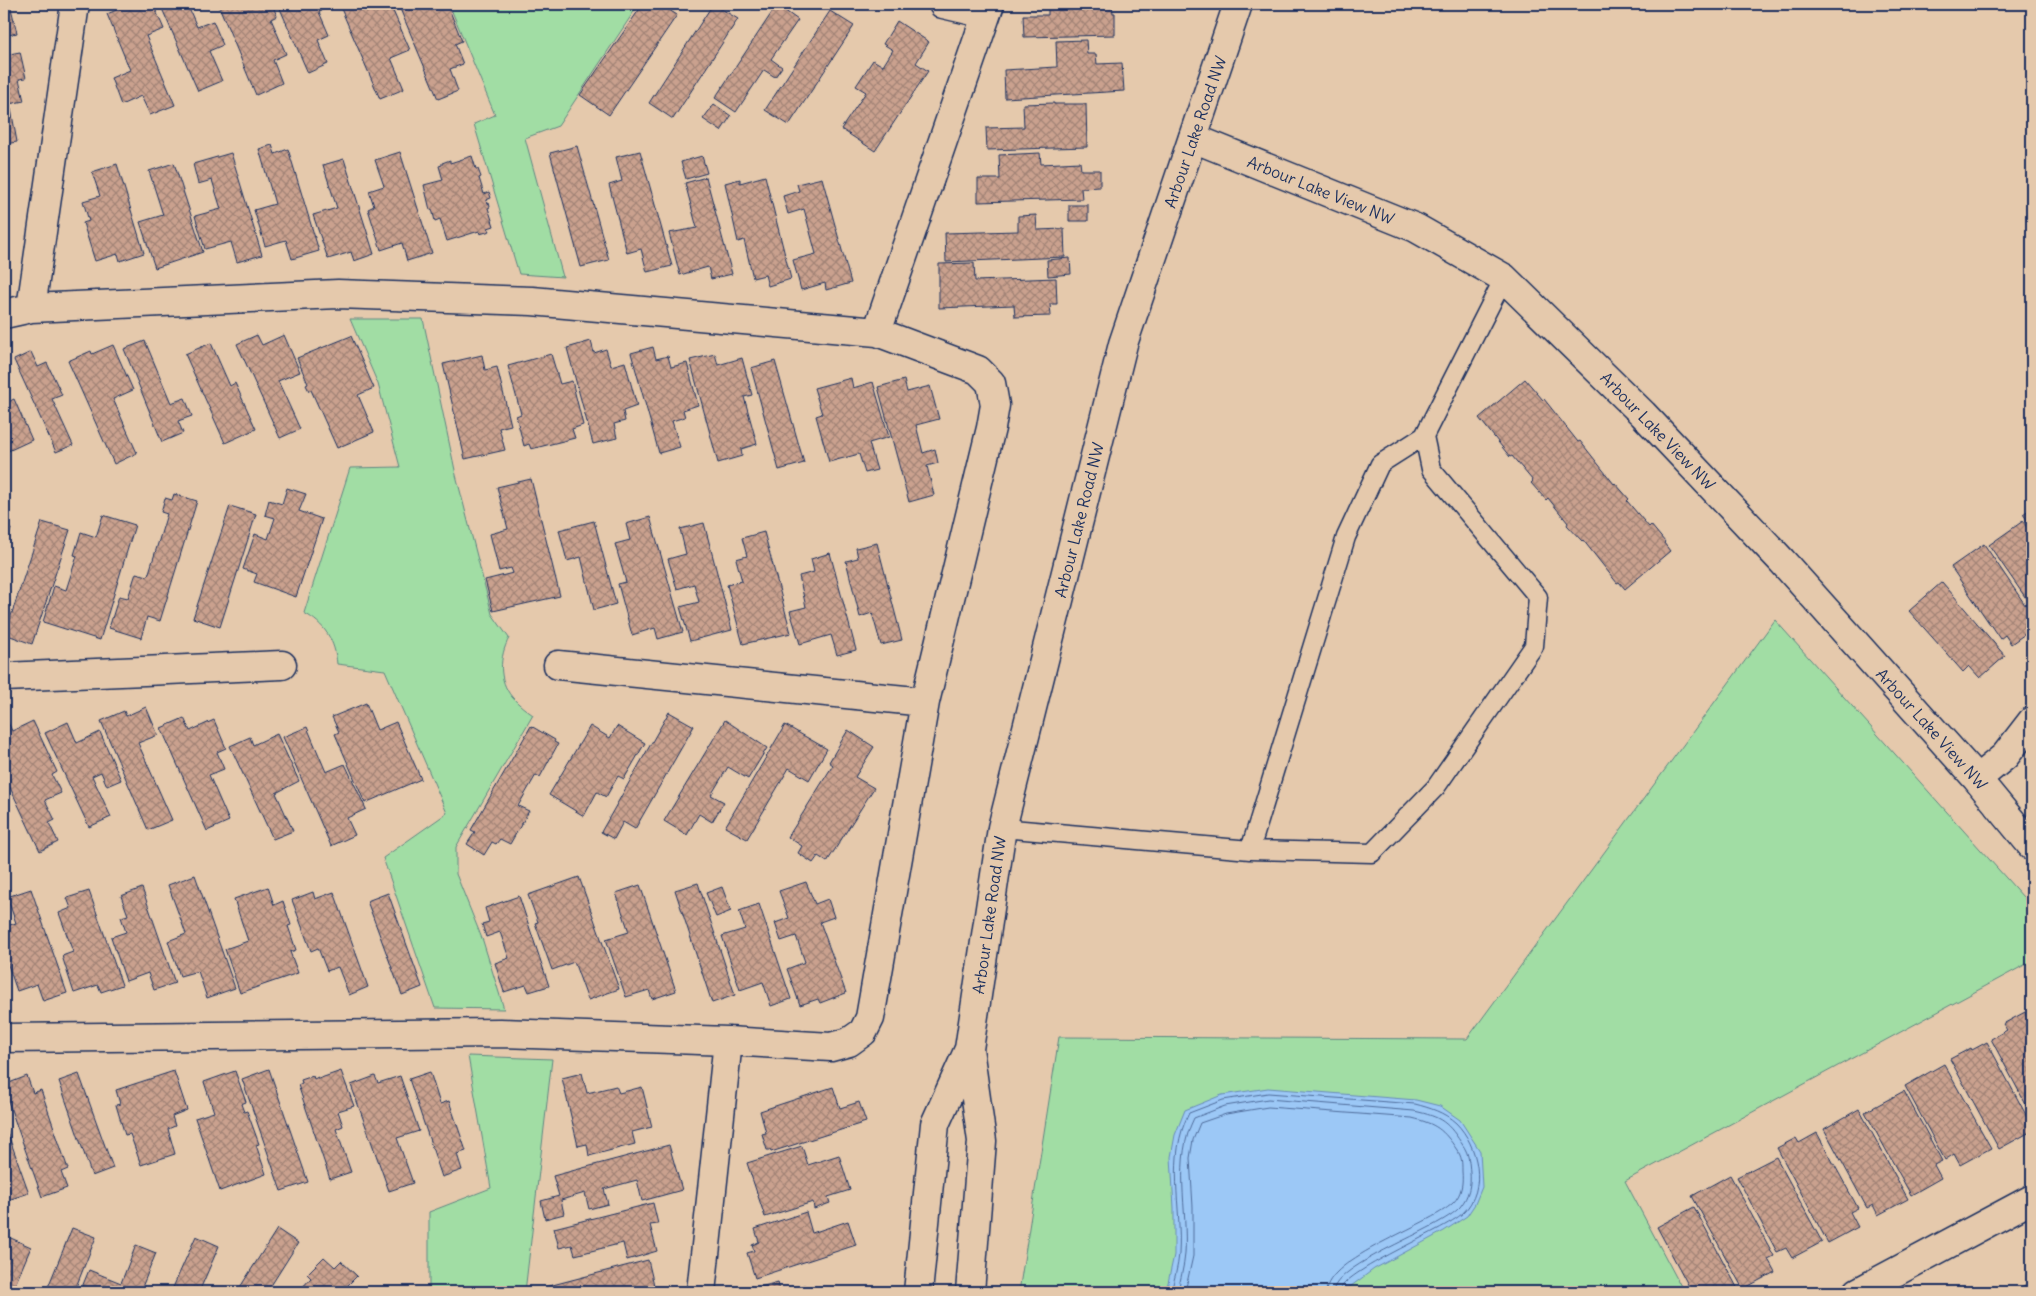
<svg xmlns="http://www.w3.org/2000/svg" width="2036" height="1296" font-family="Delius,sans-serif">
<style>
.green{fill:#a1dda4;stroke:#5e8681}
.water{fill:#9cc8f6;stroke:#688bb9}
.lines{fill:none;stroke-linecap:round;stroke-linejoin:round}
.shore{stroke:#4f6c9b;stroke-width:1}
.building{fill:url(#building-cross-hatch);stroke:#1b2f5e}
.lane-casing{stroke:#1b2f5e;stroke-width:21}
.street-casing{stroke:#1b2f5e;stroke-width:31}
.secondary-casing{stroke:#1b2f5e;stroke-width:31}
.lane{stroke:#e5c9ac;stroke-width:18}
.street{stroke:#e5c9ac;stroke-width:28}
.secondary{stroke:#e5c9ac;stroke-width:28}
.labels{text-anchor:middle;stroke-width:4.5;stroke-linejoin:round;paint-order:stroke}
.street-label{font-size:16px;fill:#1b2f5e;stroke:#e5c9ac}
</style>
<defs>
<pattern id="building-cross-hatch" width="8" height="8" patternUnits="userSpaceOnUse" patternTransform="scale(1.25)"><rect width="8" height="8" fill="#caa18e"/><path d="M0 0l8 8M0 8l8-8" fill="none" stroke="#a38477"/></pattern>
</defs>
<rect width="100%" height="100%" fill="#e5c9ac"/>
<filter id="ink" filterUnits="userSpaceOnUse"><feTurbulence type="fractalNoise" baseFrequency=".02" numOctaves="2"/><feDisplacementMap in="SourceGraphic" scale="10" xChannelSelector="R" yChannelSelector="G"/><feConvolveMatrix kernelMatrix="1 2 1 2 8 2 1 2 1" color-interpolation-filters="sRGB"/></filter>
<g filter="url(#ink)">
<path class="green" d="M449,4H639L558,126L525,138L563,277L519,274L474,124L495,115Z
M350,319H423L456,475L492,614L509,638C499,657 498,680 512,697C518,704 526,710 533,715L456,847V874L483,941L504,1009L435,1008L383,858L447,813L385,670L337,664C335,641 325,624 304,613L350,468L400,467L378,384Z
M1775,620L2032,907V961L1625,1181L1684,1292H1019L1059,1037L1467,1039Z
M468,1056L552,1059L525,1292H429V1212L491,1188Z"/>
<path class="water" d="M1268,1088L1416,1100L1440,1106L1460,1120L1480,1151L1482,1187L1475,1204L1467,1216L1444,1231L1374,1269L1343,1292H1166L1174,1255V1208L1171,1157L1175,1135L1185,1110L1222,1095Z"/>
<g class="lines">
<path class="shore" d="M1171,1292C1174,1280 1178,1267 1179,1254C1182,1206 1166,1158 1189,1113L1223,1100L1268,1093L1415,1104C1430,1108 1444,1112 1456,1123C1478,1145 1488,1189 1463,1213C1444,1231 1342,1271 1339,1292
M1178,1292C1180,1280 1184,1267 1185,1254C1188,1209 1173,1160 1194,1118L1225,1106L1268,1099L1414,1111C1442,1117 1448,1122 1464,1147C1469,1155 1469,1162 1470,1172C1471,1185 1469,1196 1460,1207C1440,1230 1335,1263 1333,1292
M1185,1292L1193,1256V1207L1190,1158L1193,1140L1200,1123L1226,1114L1268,1107L1412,1118C1436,1124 1443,1129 1457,1150C1462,1157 1462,1162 1462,1171C1463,1183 1462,1194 1453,1203C1429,1226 1327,1257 1326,1292"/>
</g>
<path class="building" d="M4,4H10L17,33L4,36Z
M131,4H153L164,29L146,36L175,105L150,115L141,96L121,105L111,78L130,70L107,14Z
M160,4H187L197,27L213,21L223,45L209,51L222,81L198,91Z
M218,4H272L277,16L271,19L286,54L273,60L282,83L256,95Z
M278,4H319L322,11L319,12L329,35L318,40L328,64L308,73Z
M339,4H368L370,9L381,4H390L410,50L391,58L404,89L380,99Z
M398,4H422L425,10L440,4H447L462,41L455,44L463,64L450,69L458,91L438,99Z
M643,4H660L677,15L609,115L580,95Z
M713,4L738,19L673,119L649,103Z
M1048,4H1112L1113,13H1115V35L1024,37L1023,15H1048Z
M777,5L798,20L771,59L782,67L775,77L764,70L736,112L715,98Z
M830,11L854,26L789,125L765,110Z
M897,21L929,42L916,63L928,71L875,151L841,129L866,92L856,86L873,60L883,66L893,50L883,44Z
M1086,40L1087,54H1096L1097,64L1122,63L1124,91L1005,98L1004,70L1057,67L1056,41Z
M20,52L26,78L19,79L24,101L4,105V55Z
M1054,103V104H1086L1087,147L987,150L986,128L1024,127L1023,104Z
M714,104L731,116L721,131L703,119Z
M11,109L17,142L5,144L9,164L4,165V110Z
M272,145L275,154L288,149L319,251L292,259L286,240L265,246L254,210L275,204L259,149Z
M577,146L609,260L581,267L550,153Z
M640,151L672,266L647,272L641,249L627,253L609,185L622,181L616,157Z
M400,152L432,253L407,261L402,243L381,250L368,209L374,206L369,191L384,186L375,160Z
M231,153L262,255L237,262L231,242L205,249L195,216L221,209L212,180L198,184L193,164Z
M1040,153L1041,164L1080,162L1081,170H1100V187L1081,188L1082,199L978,202V179H1000L999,155Z
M472,156L476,169H478L481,177L479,178L484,194L489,192L491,198L486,200L487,204L489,203L490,207L488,208L494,226L488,228L490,231L480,234L479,231L447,241L440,219L435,221L432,209L430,210L424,185L443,180L439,166L442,165V163L450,160V163Z
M702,156L707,173L686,179L681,162Z
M344,159L374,254L354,261L351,252L328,259L313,215L337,208L323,165Z
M174,163L203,252L155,268L140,222L163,215L149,171Z
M117,164L144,253L120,261L118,254L95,261L83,223L89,221L83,201L100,196L92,172Z
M4,176L8,198L4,199Z
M765,176L791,279L768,286L765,275L753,278L744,240L738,242L725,183L740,179V183Z
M706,177L732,274L711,279L708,267L680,275L669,233L697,228L685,183Z
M822,178L851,283L826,290L825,283L801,290L793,260L816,254L804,209L788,214L783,196L799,191L797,184Z
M1069,205H1088V221H1069Z
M1036,215L1037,230L1064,229L1065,257L946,262L945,233L1018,231V216Z
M1070,258L1071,274L1048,276L1047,260Z
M974,263L975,281L1056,278L1057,304H1050L1051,316L1015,317L1014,305L939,308V264Z
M257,335L262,345L284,335L300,372L278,381L300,429L280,438L237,344Z
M351,336L374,388L358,395L374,432L337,448L311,390L309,391L306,385L308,384L297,358Z
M145,341L171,403L185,398L192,416L178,421L183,433L162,442L124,349Z
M591,341L594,353L606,349L611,366L625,362L637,406L623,411L625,421L614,424L617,438L593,444L567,348Z
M211,343L230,386L235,383L256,429L225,443L185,354Z
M113,345L133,390L113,399L137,453L114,464L68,361L91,351L92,354Z
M653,347L656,359L668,356L671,367L687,363L698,405L683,410L685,417L672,421L680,447L659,453L631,353Z
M31,352L38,367L47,363L62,395L52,399L73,445L56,452L14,360Z
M551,354L560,384L572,381L583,425L572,429L575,438L531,449L529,444L524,446L516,416L521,414L508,366Z
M715,354L718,365L742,358L752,395L744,397L757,444L741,449L742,456L718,463L690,360Z
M482,355L485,370L497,367L511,425L499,428L505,450L465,459L443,364Z
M775,361L804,463L779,470L751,368Z
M851,378L853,388L873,382L889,437L869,443L877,470L865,473L859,454L829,462L816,416L822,414L814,388Z
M1525,379L1543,400L1544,399L1578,442L1580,441L1614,484L1615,483L1629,499L1627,501L1649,527L1651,525L1665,542L1664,543L1670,551L1625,589L1619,582L1617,583L1583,540L1582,541L1567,525L1568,523L1548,498L1546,500L1531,483L1533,481L1512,456L1510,457L1479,418Z
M904,380L907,392L930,386L939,419L916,425L923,453L935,449L938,463L927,466L934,495L909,502L878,387Z
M14,399L32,440L4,453V404Z
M531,479L560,596L493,611L485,580L513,573L511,568L499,571L490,534L508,529L497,487Z
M287,488L306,494L299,511L322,519L296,597L254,582L257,574L243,569L255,534L268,539L275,518L265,515L269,500L282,504Z
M174,494L197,501L160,621L147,617L141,638L109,628L119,596L128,598L136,573L148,576L167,514L161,512L165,498L172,500Z
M230,506L256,514L220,627L193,618Z
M2032,508V527L2023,514Z
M103,515L135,525L100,640L43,622L54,586L66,590L77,556L74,555L81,532L96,537Z
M650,517L683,632L658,639L655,628L632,635L618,584L626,582L615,544L630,540L626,524Z
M594,521L616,604L594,610L581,557L567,561L559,530Z
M2023,521L2032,535V607L1989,545Z
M42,522L70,530L32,644L5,634Z
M704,523L732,630L690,641L680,607L699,602L694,584L677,589L668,559L686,554L680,529Z
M4,526L11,529L4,552Z
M764,532L791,633L743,644L727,585L742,581L736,559L747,556L742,538Z
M877,543L902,640L881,645L872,613L860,617L846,561L858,558L856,548Z
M1984,544L2032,615V629L2011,644L2005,635L2000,639L1951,567Z
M830,553L856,650L837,655L831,635L800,644L790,611L806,607L799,576L814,572L811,559Z
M1942,582L2005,656L1980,678L1969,666L1963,672L1909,611Z
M366,703L377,730L396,722L421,779L365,803L335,734L339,732L332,717Z
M146,707L158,735L138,743L172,820L148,830L101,721L124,711L126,716Z
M669,712L694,726L635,829L623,822L614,839L601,832Z
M6,718L12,731L33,721L57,772L52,775L61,793L45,800L55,820L49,823L58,842L40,851L4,775V720Z
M184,718L190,731L214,720L226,748L217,752L224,769L209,775L229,821L207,831L161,728Z
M725,720L767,748L748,779L728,767L711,795L724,802L712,822L699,814L687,835L664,821Z
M68,722L77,743L100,732L121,780L107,786L101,772L92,776L111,817L89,827L45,733Z
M785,725L827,749L809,780L789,768L747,839L725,827Z
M531,726L555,740L554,742L558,744L540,777L536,775L518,806L529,811L510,844L500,839L496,844L492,842L484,855L467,844L475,832L471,830Z
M590,726L610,738L617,726L645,743L624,779L618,776L606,797L597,792L584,816L549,795Z
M307,727L326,772L345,764L366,809L347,818L355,835L331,846L283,737Z
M848,730L874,747L855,777L874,788L827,862L818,856L813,863L798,853L802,846L788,837L833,765L829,762Z
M277,734L299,781L276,793L293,831L273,839L230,746L250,737L253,745Z
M195,875L235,988L207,998L198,971L180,976L168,941L186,934L168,885Z
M579,877L619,989L588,1000L574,962L552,970L535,923L538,922L528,895Z
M806,882L815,904L828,899L834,917L820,922L846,993L820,1003L818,999L800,1005L787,969L805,962L796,936L781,941L775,923L789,918L779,891Z
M698,883L735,995L712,1003L675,890Z
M640,885L676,991L652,999L649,990L626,997L606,939L629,932L616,893Z
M268,887L274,905L283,901L291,925L288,926L296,950L290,952L298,973L240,993L225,949L248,941L234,899Z
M722,887L731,911L716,917L706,893Z
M142,888L175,983L154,990L148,973L126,981L111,937L126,932L121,917L128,915L121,896Z
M31,889L67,993L43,1001L37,984L17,991L6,959H4V927L16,923L7,897Z
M89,891L122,985L101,992L98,985L74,993L62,956L73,952L59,913L71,908L67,898Z
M313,892L315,899L334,892L368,987L349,995L338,967L327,971L318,948L311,951L292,900Z
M388,893L422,987L402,995L367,901Z
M519,896L549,986L529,992L526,985L504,992L495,963L509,958L500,932L486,937L482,924L489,922L485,908Z
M759,904L791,999L771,1006L763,982L740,990L722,936L745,929L739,911Z
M2025,1012L2032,1025L2031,1114L1991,1039L2007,1030L2003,1024Z
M1987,1042L2032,1126V1131L1999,1149L1950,1059L1971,1048L1972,1050Z
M1944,1064L1991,1148L1960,1165L1954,1154L1945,1160L1905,1086Z
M269,1069L308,1182L281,1191L242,1079Z
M174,1071L187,1110L172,1116L175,1126L168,1129L175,1154L141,1165L130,1134L125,1135L116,1105L120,1104L116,1090Z
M235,1071L246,1102L241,1104L244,1112L247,1111L259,1144L256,1145L266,1174L220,1191L195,1118L214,1112L204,1082Z
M341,1071L354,1106L338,1111L343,1126L336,1129L351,1172L330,1179L298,1085L302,1083L301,1080L313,1076L314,1079L318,1077V1079Z
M430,1072L440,1104L449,1101L466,1151L457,1154L462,1170L442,1177L409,1079Z
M582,1073L587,1093L616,1086L619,1093L642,1087L652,1127L632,1132L635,1144L589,1156L587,1144L578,1146L562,1078Z
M79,1074L113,1168L92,1176L59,1081Z
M27,1076L33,1093L41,1090L68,1169L61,1172L67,1188L42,1197L4,1090V1085Z
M375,1076L378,1083L400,1076L419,1131L397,1138L413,1183L389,1191L351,1085Z
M833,1087L840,1108L859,1102L866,1122L771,1152L770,1150H767L762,1134L766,1133L760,1111Z
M1904,1091L1942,1161L1934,1165L1941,1178L1911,1195L1865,1112Z
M1859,1109L1908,1199L1878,1215L1873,1205L1867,1208L1824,1129Z
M4,1123L29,1193L5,1201L4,1198Z
M1817,1133L1858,1208L1850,1212L1858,1227L1828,1243L1777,1148L1796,1138L1799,1143Z
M669,1145L682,1190L642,1201L637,1180L604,1189L608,1204L589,1209L585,1193L561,1200L564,1214L545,1219L541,1201L559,1196L553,1176Z
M802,1146L808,1165L839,1155L850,1190L828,1197L830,1203L814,1209L813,1202L765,1217L747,1163Z
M1776,1157L1822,1242L1792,1258L1786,1248L1777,1252L1737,1177Z
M1730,1175L1774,1256L1768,1259L1775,1272L1743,1289L1692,1196Z
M653,1203L658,1224L650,1225L657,1251L627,1260L623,1243L575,1255L572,1245L559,1248L554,1228Z
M1694,1207L1739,1291L1736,1292H1692L1657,1227Z
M806,1212L812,1233L848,1221L856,1245L755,1278L747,1253L754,1251L752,1245L759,1242L755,1229Z
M72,1228L96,1237L74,1292H46Z
M277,1229L298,1243L267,1292H237Z
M4,1235L31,1247L12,1292H4Z
M196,1236L219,1246L199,1292H171Z
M136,1245L156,1253L140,1292H80L89,1270L121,1283Z
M324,1257L335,1267L341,1261L357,1276L341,1292H298L311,1278L307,1274Z
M648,1260L654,1285L632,1291L633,1292H547L545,1287Z
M778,1282L780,1292H758L757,1288Z
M2029,1283L2032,1292H2012Z
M805,1285L807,1292H781Z"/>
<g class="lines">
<g class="lane-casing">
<path id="lane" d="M1002,828L1250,850L1346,537L1380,464L1424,436L1504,278
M1250,850L1372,853L1436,787L1534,646L1538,597L1431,469L1424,436"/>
</g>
<g class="street-casing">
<path id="street" d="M943,4L986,14
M1193,138L1416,228L1504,278L1643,414L1782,561L1977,779L2032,846
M31,308L75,4
M4,314L31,308L338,294L532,301L877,332L978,370L991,383L995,405L991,428L925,702L870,1018L863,1032L849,1042L831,1047L728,1041L500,1033L4,1038
M877,332L990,4
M558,665L925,702
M4,677L282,665
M1977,779L2005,756L2032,721
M701,1292L728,1041
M1858,1292L2032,1199"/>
</g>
<g class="secondary-casing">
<path id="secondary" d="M918,1292L935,1124L969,1049
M970,1292L982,1141L969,1049L1002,828L1123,344L1238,4"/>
</g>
<use href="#lane" class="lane"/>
<use href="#street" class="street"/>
<use href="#secondary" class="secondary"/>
</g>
</g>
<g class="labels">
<g class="street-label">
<text transform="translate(1195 132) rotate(-71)" y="6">Arbour Lake Road NW</text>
<text transform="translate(1321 190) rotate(22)" y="6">Arbour Lake View NW</text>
<text transform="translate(1658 431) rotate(46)" y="6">Arbour Lake View NW</text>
<text transform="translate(1079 520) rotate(-76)" y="6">Arbour Lake Road NW</text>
<text transform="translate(1932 729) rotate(48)" y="6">Arbour Lake View NW</text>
<text transform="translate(989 915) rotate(-82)" y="6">Arbour Lake Road NW</text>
</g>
</g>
<rect width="2036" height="1296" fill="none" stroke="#e5c9ac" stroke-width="20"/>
<rect x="10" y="10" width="2016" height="1276" fill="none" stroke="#1b2f5e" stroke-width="2" filter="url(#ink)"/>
</svg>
